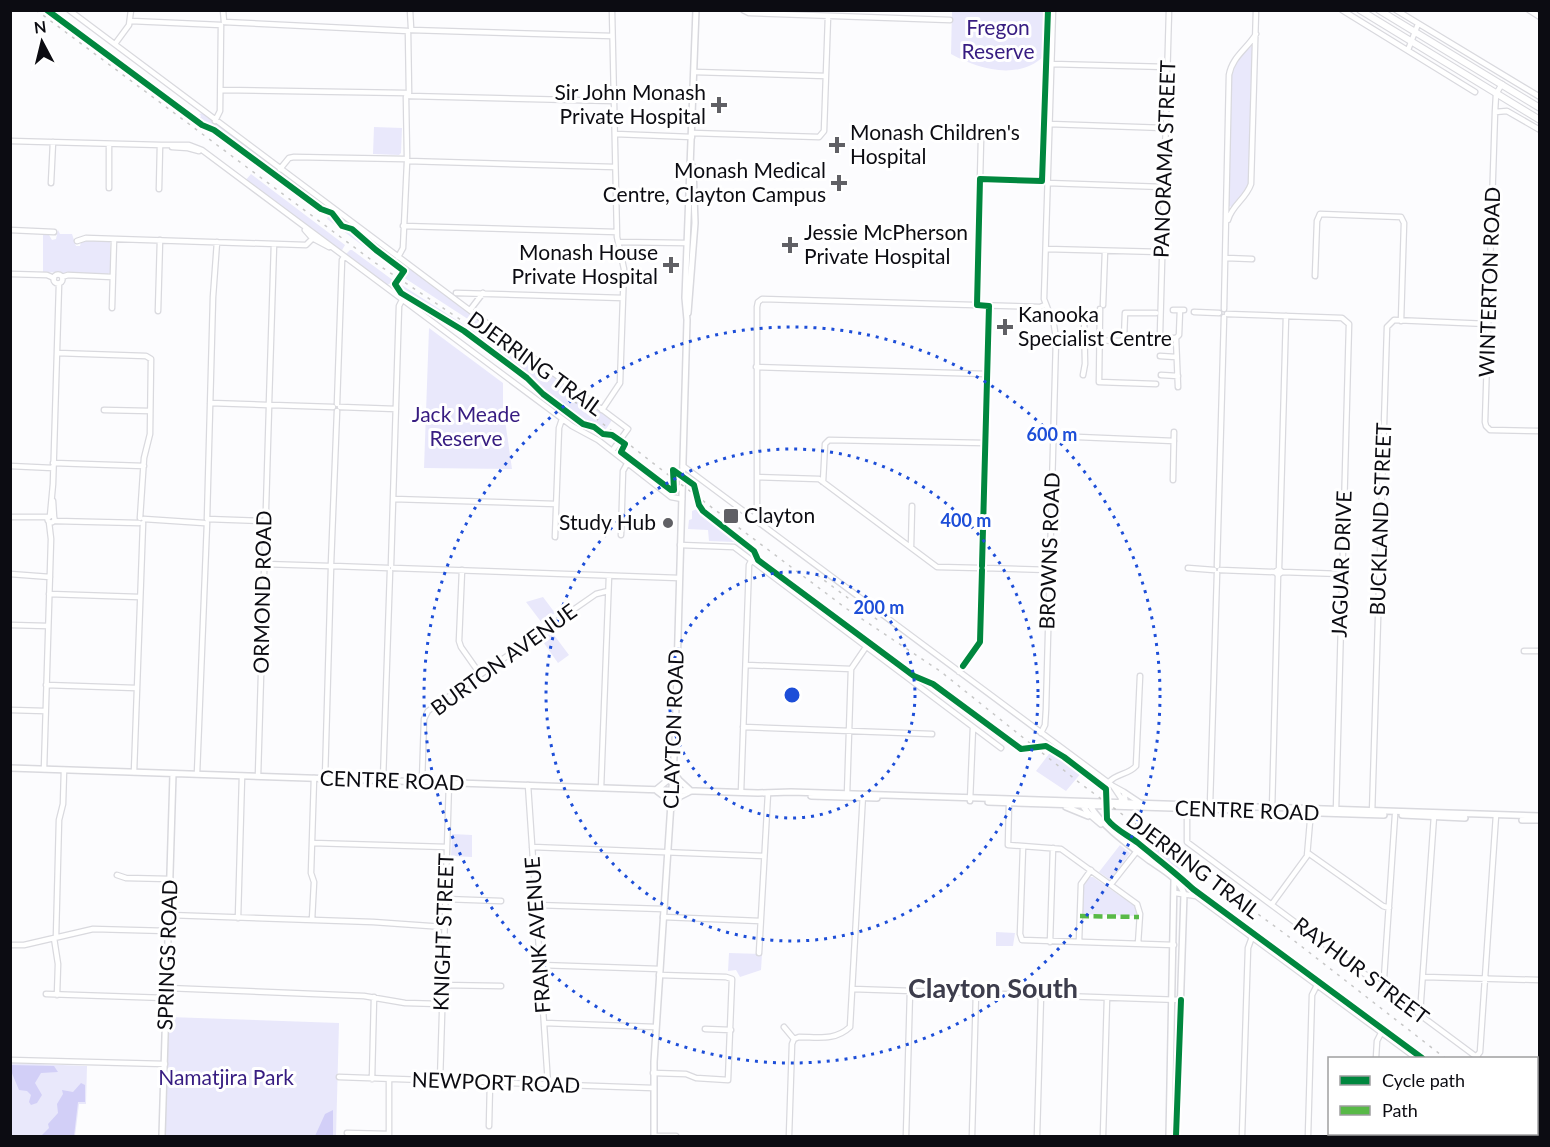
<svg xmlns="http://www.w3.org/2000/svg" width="1550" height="1147" font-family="Lato,sans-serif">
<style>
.green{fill:#e9e8fb}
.forest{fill:#d2cff7}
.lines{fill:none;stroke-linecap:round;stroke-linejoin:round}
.minor-casing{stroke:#d9d9de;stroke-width:7}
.major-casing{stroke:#d9d9de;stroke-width:8}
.highway-casing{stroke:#d9d9de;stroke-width:8}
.minor{stroke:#fff;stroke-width:4.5}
.major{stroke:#fff;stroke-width:5}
.highway{stroke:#fff;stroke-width:6}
.rail{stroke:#c8c8c8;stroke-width:1.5;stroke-dasharray:3 6;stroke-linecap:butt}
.quiet{stroke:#58b947;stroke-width:4.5;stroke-dasharray:9 4.5;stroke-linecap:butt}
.cycleway-casing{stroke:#fff;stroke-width:10}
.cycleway{stroke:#00873e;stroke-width:6}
.ring{fill:none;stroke:#1d4ed8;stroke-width:3;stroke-dasharray:3 6}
.poi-dot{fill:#606065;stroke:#fff;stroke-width:2}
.labels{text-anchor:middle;stroke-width:6;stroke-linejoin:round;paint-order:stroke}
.park-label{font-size:21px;fill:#371c81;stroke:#fff}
.poi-label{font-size:21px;fill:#0c0c12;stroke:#fff;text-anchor:end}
.street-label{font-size:21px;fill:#0c0c12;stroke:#fff}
.district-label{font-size:27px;font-weight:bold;fill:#3d3d4c;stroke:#fff}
.centre{fill:#1d4ed8;stroke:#fff;stroke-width:3}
.ring-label{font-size:18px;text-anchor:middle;font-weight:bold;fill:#1d4ed8;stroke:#fff;stroke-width:6;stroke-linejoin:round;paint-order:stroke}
</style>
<rect width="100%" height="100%" fill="#fcfcfe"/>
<path class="green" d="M952,11H1046L1044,56C1018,81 978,69 951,54Z
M1251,46L1254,47L1250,182L1248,189L1232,207L1228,206L1232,68L1240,56Z
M203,113L407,266L402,272L389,265L327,219L330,211L293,186L290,191L226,144V142L225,144L201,126L203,124L198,121L201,116L199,114Z
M374,127L402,128L401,153L399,155L373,154Z
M251,174L345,245L341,252L245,181Z
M58,230L60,234H72L76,246H80L81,242L87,240L110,242L111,272L106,275L43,272V234L49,235L52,240L56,239Z
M350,250H352L394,281V283L388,284L391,289L345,255Z
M409,267L612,420L604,432L583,423L543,392L532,380L463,330L418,301L407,297L398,289L397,282L480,335L486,340L491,334L403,277V274Z
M429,328L503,383V406L512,469L424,468Z
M697,509L754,553H748L734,542L709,541L708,530L688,529L689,520L692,519V511Z
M543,597L555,613L542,623L526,602Z
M551,631L569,655L558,663L541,639Z
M1052,750L1082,772L1066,791L1036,771Z
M452,834L472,835V857L451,856Z
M1155,842L1184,863L1180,870L1150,849Z
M1120,845L1130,853L1110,880L1099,872Z
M1089,877H1093L1136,907L1137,916L1082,914L1083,886Z
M996,932L1015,933L1013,946H996Z
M729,953L762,954L761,970L740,977L736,970L728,971Z
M169,1017L339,1023L336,1136H165Z
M11,1063L87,1066L86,1104H79L75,1136H11Z"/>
<path class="forest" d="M11,1065L54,1066L58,1072L41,1073L35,1083L42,1095L37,1103L31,1105L29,1102L31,1095L27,1091L19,1090L11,1071Z
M81,1083L85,1085V1102H78L74,1136H41L49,1128L48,1124L58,1113L57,1104L63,1094L62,1090L73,1092Z
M333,1110V1136H315L325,1114Z"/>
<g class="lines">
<g class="minor-casing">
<path id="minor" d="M69,10L204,111
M223,10L224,22
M410,10L411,28
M743,10L749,13L950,20
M1169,10L1160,334L1164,338H1176
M1342,10L1475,92
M1396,10L1540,97
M1529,10L1540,17
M131,21L221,25
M224,22L408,31
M411,30L612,36
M408,31L409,93
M115,44L129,25L131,10
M1408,50L1418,24
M1051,64L1168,67
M694,72L826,76
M1502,84L1496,94L1495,112L1485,422L1486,426L1490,430L1540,431
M221,90L406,93
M409,96L614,101
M406,97L407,158
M204,111L628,429L612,451
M1495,112L1507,111L1540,130
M215,121L220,111L221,25
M1049,124L1165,128
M692,133L819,137L824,131L828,16
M615,134L692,137
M10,141L161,145
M160,145H189L202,150L572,426L598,440L671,497L682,499
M172,147L188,148L199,151
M407,161L615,167
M280,169L289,158L294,157L404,159
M980,179L1047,181
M51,183L53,142
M1047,183L1164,187
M109,188V144
M159,189L160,145
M1228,220C1232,205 1246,199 1251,184L1256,10
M403,226L617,232
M10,230L54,232
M305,230L312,238L329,247
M77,241L86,238L306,245L315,236
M618,242L687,243
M1046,249L1162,252
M398,257L403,248L407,162
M1226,258L1252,259
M10,274L47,275L54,278
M53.5 279a4.5 4.5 0 1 1 9 0a4.5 4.5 0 1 1-9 0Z
M1315,276L1317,221L1320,214L1401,217L1404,223L1401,321
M62,277L68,275L112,277
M456,293L623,298
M977,305L981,139
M1103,305L1105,251
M112,308L114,239
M1100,309L1099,382L1156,384
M1224,309L1229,75C1232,57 1247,49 1256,34
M470,310L483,293
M1173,310H1184
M158,311L160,240
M1194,312L1219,313
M1227,314L1342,318L1349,324L1336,810
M1056,339L1121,341L1124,338L1125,313H1156
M57,353L146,356L151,359L150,434L144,458L140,518
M1160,356L1176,357
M756,367L987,374
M1083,375L1085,364L1084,314
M1161,375L1178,376
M1178,387L1176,338L1179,335L1180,310
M210,403L267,405
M269,403L274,244
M337,404L342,260L344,257
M271,405L333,407
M340,407L396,409
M104,410L150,411
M602,410L620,383L624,269L617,237L612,10
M1054,436L1174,441
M53,463L144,466
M10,466L53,468
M683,466L1113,786L1124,792L1126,804
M757,477L819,479L937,567L980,568
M1173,480L1174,432
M823,482L825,444L829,440L985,443
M659,486L674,492L682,486
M393,499L556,504
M53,501L54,517
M47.5 519a3.5 3.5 0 1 1 7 0a3.5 3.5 0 1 1-7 0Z
M50,516L53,484L59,284
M10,517H49
M144,519L204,523
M207,519L213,297L217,242
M207,519L265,521
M753,519L757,511V307L758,302L762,299L1040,307L1045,305
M55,521L139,523
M621,535L623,471L628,462
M555,537L559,428L562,419
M680,545L734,547L1001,748
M911,547L912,506
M264,564L329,566
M331,564L337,411
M391,565L399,306L402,300
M333,566L388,568
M982,566L989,306
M1217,566L1224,317
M393,568L679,578
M984,568L1050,570
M1188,568L1214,570
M1279,569L1275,572L1278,575L1282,572L1279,569L1286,316
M462,570L459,641L461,647L480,674
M1220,570L1275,572
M1282,572L1342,574
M10,574L50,577
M49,594L139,597
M10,625L48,626
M1524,651H1540
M746,665L851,669
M959,672L980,642L982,570
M46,685L136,688
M10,710L45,711
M743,727L932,734
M1041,733L1045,725L1046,709L1056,339L1054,325L1044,299L1053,10
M44,769L51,539L49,522
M134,772L143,523
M197,774L207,523
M258,776L269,407
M325,778L331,568
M383,780L390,571
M422,782L424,719L428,711L596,594L608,591
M1109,782C1117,773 1128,775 1136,766L1140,676
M528,785L548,1084
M1113,786L1121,798V805
M601,788L609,576
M741,792L749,565L751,561
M1124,792L1139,802
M847,795L851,669L866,647
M970,801L973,727
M1009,803L1008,845L1061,849L1137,904L1140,914L1138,944
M1210,805L1217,573
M1187,807V842L1478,1058
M1272,811L1278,575
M1372,814L1387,327L1394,320L1488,324
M312,843L447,847
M532,847L764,856
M1023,847L1020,934L1022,940L1174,945
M1308,853L1383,906L1389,908
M117,875L126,878L170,879
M1111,884L1137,851
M1175,893L1196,896L1416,1058
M445,899L501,901
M1272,904L1307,856L1311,810
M536,905L663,909
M169,915L373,922L444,927
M663,917L760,921
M238,918L242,776
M312,920L314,882L311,873L314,778
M56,937L59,820L63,804L64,770
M54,938L58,964L57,995
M1050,942L1053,848
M1079,942L1081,884L1091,870
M10,945H24L93,929L168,931
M759,953L768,793
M540,965L660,969
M1424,977L1540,980
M442,985L501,986
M1380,986L1384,978L1395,815
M167,988L364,996L405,1003L441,1004
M852,989L1181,1000
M46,994L166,998
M1420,1014L1434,816
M544,1023L656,1027
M784,1027L794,1039
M705,1029L731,1030
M1476,1057L1480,1052L1496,815
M1376,1058L1377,1041L1381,1033
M10,1060L165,1064
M653,1073L686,1074L696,1078L728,1080L732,979L726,977L659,975
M339,1077L653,1088
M372,1079L374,997
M440,1081L449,782
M1538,1102L1540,1089
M489,1126L490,1083
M347,1133L389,1134
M389,1136V1080
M654,1136H676
M789,1136L792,1044L794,1039L799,1037C818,1037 835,1041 850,1027L863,794
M906,1136L910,991
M972,1136L976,993
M1037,1136L1041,995
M1103,1136L1107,998
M1242,1136L1248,948L1252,937
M1308,1136L1312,995L1317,985
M1374,1136V1134
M1440,1136V1134
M1505,1136L1506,1134"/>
</g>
<g class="major-casing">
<path id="major" d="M688,313L695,223L693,167
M10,768L664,790L758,793L791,792L1540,816
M674,772L679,780L691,791
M657,789L668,780L673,772
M657,791L665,797L670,806
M811,796L877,798
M988,802L1234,810
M1083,806L1088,813L1101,824
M1090,806C1104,828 1129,845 1150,861C1163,870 1179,878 1184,894L1176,1136
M1066,807L1088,816
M672,808L679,797L689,792
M1288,812L1384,815
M1402,815L1465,818
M1522,820H1540
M162,1136L173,774
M654,1136V1062L675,742L687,320L685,298L696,10
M1169,1136L1174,880"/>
</g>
<g class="highway-casing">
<path id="highway" d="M1360,10L1540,120
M1379,10L1540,108"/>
</g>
<use href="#minor" class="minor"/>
<use href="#major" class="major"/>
<use href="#highway" class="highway"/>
<path class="rail" d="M36,10L374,262L524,362L658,467L847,609L940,671L1081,784L1292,939L1445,1058
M817,575L879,621
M1536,1126L1540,1128"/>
<path class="quiet" d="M1080,916L1139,917"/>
<g class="cycleway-casing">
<path id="cycleway" d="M47,10L202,125L214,130L321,209L332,213L342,226L352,229L376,250L404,271L395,284L401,293L464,331L527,378L543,394L583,424L594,427L603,434L612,435L625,444L621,452L671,490H674L673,470L694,485L699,505L703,511L754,551L758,560L914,676L933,684L1021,749L1046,746L1064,757L1106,789L1107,819C1115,830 1128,835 1138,843C1156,858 1175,872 1193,889L1422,1058
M982,566L989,306L977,305L980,179L1042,181L1048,10
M963,666L980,642L982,570
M1176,1136L1181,1000"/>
</g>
<use href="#cycleway" class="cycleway"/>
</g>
<g class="ring">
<circle cx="792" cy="695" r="123"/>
<circle cx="792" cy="695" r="246"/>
<circle cx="792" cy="695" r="368"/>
</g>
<g class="poi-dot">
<path d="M716 96h6v6h6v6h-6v6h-6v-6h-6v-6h6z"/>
<path d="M834 136h6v6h6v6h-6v6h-6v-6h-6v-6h6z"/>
<path d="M836 174h6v6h6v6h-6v6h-6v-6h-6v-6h6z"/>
<path d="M787 236h6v6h6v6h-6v6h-6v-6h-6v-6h6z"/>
<path d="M668 256h6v6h6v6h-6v6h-6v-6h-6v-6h6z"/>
<path d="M1002 318h6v6h6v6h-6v6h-6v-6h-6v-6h6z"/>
<rect x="723" y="508" width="16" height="16" rx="3"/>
<circle cx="668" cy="523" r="6"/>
</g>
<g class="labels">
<g class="park-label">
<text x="998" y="35">Fregon<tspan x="998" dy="24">Reserve</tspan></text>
<text x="466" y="422">Jack Meade<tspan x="466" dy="24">Reserve</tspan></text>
<text x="226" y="1085">Namatjira Park</text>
</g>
<g class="poi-label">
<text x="706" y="100">Sir John Monash<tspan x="706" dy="24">Private Hospital</tspan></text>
<text x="850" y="140" text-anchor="start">Monash Children's<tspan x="850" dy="24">Hospital</tspan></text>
<text x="826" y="178">Monash Medical<tspan x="826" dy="24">Centre, Clayton Campus</tspan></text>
<text x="804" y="240" text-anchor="start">Jessie McPherson<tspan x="804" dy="24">Private Hospital</tspan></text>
<text x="658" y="260">Monash House<tspan x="658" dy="24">Private Hospital</tspan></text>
<text x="1018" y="322" text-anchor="start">Kanooka<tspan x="1018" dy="24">Specialist Centre</tspan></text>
<text x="744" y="523" text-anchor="start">Clayton</text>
<text x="656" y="530">Study Hub</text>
</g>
<g class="street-label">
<text transform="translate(1165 159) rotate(-88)" y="7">PANORAMA STREET</text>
<text transform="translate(1490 282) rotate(-88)" y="7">WINTERTON ROAD</text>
<text transform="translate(535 364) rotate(36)" y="7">DJERRING TRAIL</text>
<text transform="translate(1381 519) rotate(-88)" y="7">BUCKLAND STREET</text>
<text transform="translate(1050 551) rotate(-88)" y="7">BROWNS ROAD</text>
<text transform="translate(1342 564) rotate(-88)" y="7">JAGUAR DRIVE</text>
<text transform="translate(263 592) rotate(-89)" y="7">ORMOND ROAD</text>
<text transform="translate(504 660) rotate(-36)" y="7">BURTON AVENUE</text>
<text transform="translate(674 729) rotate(-88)" y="7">CLAYTON ROAD</text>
<text transform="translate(392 781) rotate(2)" y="7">CENTRE ROAD</text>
<text transform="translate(1247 811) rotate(2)" y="7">CENTRE ROAD</text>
<text transform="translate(1193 866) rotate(37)" y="7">DJERRING TRAIL</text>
<text transform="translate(444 932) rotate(-88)" y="7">KNIGHT STREET</text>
<text transform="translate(538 935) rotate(-94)" y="7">FRANK AVENUE</text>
<text transform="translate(168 955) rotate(-88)" y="7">SPRINGS ROAD</text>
<text transform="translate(1361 971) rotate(37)" y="7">RAYHUR STREET</text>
<text transform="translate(496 1083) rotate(2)" y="7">NEWPORT ROAD</text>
</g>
<g class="district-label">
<text x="993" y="998">Clayton South</text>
</g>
</g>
<circle cx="792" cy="695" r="9" class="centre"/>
<g class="ring-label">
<text x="1052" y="441">600 m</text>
<text x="966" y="527">400 m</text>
<text x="879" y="614">200 m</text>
</g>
<rect width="1550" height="1147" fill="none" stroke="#0c0c12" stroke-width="24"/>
<rect x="1328" y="1057" width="210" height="78" fill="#ffffff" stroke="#9e9ea0" stroke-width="1.5"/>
<rect x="1340" y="1076" width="30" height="9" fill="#00873e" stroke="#9e9ea0" stroke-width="1.5"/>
<text x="1382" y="1087" font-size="18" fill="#0c0c12">Cycle path</text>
<rect x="1340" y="1106" width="30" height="9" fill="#58b947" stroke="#9e9ea0" stroke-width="1.5"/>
<text x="1382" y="1117" font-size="18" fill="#0c0c12">Path</text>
<g transform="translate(42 42) rotate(353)" stroke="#ffffff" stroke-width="4.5" paint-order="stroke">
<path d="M0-4.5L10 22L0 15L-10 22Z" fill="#0c0c12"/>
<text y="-9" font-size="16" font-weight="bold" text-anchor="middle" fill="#0c0c12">N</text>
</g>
</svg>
